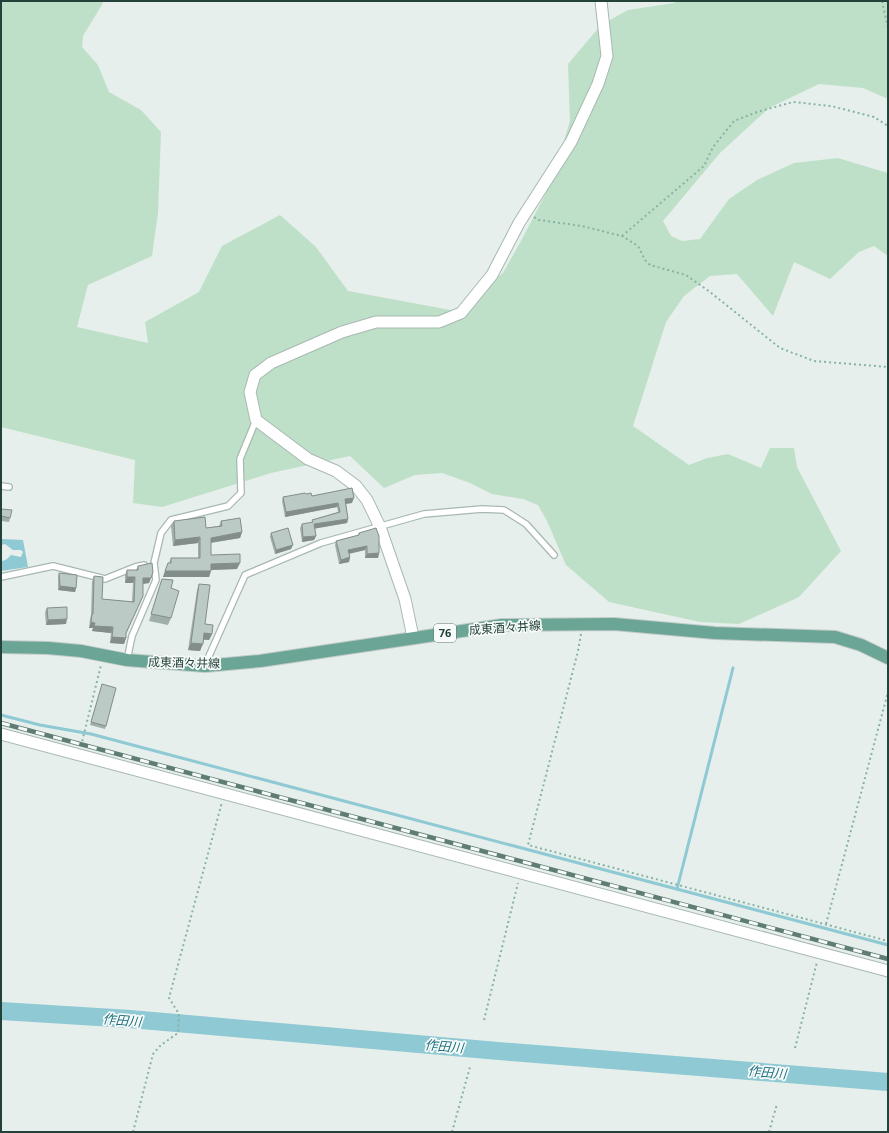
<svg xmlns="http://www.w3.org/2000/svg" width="889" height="1133" font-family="'Open Sans','Noto Sans JP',sans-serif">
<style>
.green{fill:#bfe0c8}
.water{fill:#8ec9d4}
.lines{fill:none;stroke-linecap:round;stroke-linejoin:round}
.stream{stroke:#8ec9d4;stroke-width:3}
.river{stroke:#8ec9d4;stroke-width:18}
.service-casing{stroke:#a8b8b2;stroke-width:8}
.minor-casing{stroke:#a8b8b2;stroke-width:13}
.primary-casing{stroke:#c2cac8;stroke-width:14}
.path{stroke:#86b3a5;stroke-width:2;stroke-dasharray:2 3;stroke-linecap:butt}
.service{stroke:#fff;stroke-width:5.5}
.minor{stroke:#fff;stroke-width:11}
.primary{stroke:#6aa596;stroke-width:12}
.rail-casing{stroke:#5f7d75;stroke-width:4.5}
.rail{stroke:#f7fbf9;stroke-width:3;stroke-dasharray:9;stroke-linecap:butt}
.wall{fill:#a1aea9}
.shaded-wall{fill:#838d89}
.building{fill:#bbcac4;stroke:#838d89}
.labels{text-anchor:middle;stroke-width:3.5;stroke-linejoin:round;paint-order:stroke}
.shield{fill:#f7fbf9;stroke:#637a73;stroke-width:1}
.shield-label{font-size:11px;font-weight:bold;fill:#24423a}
.street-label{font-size:12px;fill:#24423a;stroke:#f7fbf9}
.water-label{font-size:13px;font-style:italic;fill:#1c6f80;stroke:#f7fbf9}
</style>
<rect width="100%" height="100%" fill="#e6efeb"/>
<path class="green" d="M1,1H101L103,3L83,36L82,47L98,65L109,92L141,110L161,132L158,213L152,256L88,285L77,327L148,343L145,322L199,292L222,246L280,215L316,247L348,291L456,311L503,273L521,241L545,195L556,167L570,121L568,64L601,25L628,10L674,3L678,1H888V99L863,88L819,84L769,108L720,153L663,221L671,236L682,241L700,239L729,199L757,180L794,163L838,158L888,173V256L874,246L859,252L830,279L794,262L773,316L737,274L710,276L684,296L666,322L633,426L689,465L707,458L728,454L761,468L770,448H794L797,467L841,551L799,597L739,624L700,622L609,602L566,565L547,521L538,505L523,499L492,494L470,483L442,473L415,475L384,488L350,456L271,473L162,507L133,503L135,460L1,427Z"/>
<path class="water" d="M1,539L23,540L28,567L1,571V560L3,561L7,559L11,555L21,557L23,552L21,550H13L5,544L1,545Z"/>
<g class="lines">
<path class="stream" d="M1,715L40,725L91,734L888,945
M677,889L733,668"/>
<path class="river" d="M1,1011L130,1019L511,1052L888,1082"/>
<g class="service-casing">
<path id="service" d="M1,486L9,487
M1,577L53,566L105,579L135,567L144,565
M127,660L132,636L156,580L154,563L161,533L171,520L228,506L241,493L240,459L256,420
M205,665L245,575L321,543L424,514L482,509L504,510L526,524L554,555"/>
</g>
<g class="minor-casing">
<path id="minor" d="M413,637L405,599L380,527L367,500L356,486L336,471L308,459L256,420L250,392L255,375L271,363L342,332L376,322H439L461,313L492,275L519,223L571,142L598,84L607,56L601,1
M1,734L888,971"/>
</g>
<g class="primary-casing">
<path id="primary" d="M1,647L48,648L81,651L127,660L205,666L260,661L502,625L614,624L715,633L835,637L861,645L888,658"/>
</g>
<path class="path" d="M882,1L888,28
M534,217L539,220L582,226L622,236L638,246L645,260L650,265L686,275L710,292L780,348L814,361L888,367
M622,236L704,166L713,147L734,121L757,112L793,102L831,106L874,117L888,126
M581,634L578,651L528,845L888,941
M81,746L101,665
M826,924L888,692
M484,1020L518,883
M795,1048L817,962
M133,1132L153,1054L161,1045L178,1033L179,1014L169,998L222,802
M452,1132L470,1067
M769,1132L777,1104"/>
<use href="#service" class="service"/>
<use href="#minor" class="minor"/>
<use href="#primary" class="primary"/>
<g class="rail-casing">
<path id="rail" d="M1,723L888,959"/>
</g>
<use href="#rail" class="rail"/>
</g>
<path class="wall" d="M306,494L312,496L352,503L346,504L348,519L347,523L315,528L316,536L314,540L302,542L300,528L302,524L312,523V520L338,512L337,507L285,517L282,501L283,497Z
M1,509L10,518L9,522L1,521Z
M174,521L206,528L219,526L221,521L242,532L240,538L211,543V555L237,569L211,570L209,577H163L168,563H169L171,558H198V543L173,546L171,526Z
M271,533L291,549L275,554L270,537Z
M359,533L379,553L378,558H365V550L349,554L350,557L349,562L339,564L335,545L336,541L358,535Z
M138,566L153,572L149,583L143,584V596L126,634V638L124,644L110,643L111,633L92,631L93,628H89L90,619L91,615L92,582L94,576L102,599L132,602L133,583H125V575L127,570H136Z
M59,573L76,588L75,592L58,590V577Z
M199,584L205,624L212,634L209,640H203L200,651L188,650L197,590Z
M160,586L171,588V618L168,625L149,621Z
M47,608L66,624L46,625L45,612Z
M102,684L106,726L105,729L90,725Z"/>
<path class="shaded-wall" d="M354,498L352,503L343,504L345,499Z
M338,503L337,507L285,517L286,512Z
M348,519L347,523L313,529L314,524Z
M242,532L240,538L208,543L211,538Z
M316,536L314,540L302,542L303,537Z
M200,537L198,543L173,546L175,540Z
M293,545L291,549L275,554L276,550Z
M367,546L365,550L347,554L348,550Z
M379,553L378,558H365L367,554Z
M350,557L349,562L339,564L341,560Z
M240,563L237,569L209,570L211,564Z
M165,571H211L209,577H163Z
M153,572L149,583L141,584L143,578Z
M127,577H135L133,583H125Z
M60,586L76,588L75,592L58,590Z
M67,619L66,624L46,625L48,620Z
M91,622L95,623L93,628H89Z
M94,626L113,627L111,633L92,631Z
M204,633L212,634L209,640L202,639Z
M112,637L126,638L124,644L110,643Z
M191,643L203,644L200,651L188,650Z"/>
<path class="building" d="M352,488L354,498L345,499L348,519L314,524L316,536L303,537L302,524L313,522L312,520L340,512L338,503L286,512L283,497L305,493L306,494L311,493L312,496Z
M1,509L12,510L10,518L1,516Z
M205,517L206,528L222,526L221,521L240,518L242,532L211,538V555L240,554V563L211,564V571H165L168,563H171V558H200V537L175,540L174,521Z
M288,528L293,545L276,550L271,533Z
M376,528L379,536V553L367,554V546L348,550L350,557L341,560L336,541L359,535V533Z
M152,563L153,572L151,578H143V596L126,633V638L112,637L113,627L94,626L95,623L91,622L92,614H93L94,576L103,577L102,599L134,602L135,577H127V570H138V566Z
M59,573L77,575L76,588L60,586Z
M162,579L173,580L171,588L179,591L171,618L151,614Z
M199,584L210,585L205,624L213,625L212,634L204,633L203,644L191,643Z
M67,607V619L48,620L47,608Z
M102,684L116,688L106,726L91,722Z"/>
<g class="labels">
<rect class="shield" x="434" y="624" width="22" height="18" rx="3"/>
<g class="shield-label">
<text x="445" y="637">76</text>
</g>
<g class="street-label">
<text transform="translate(505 628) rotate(-4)" y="4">成東酒々井線</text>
<text transform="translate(184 663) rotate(1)" y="4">成東酒々井線</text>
</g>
<g class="water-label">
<text transform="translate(122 1020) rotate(5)" y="5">作田川</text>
<text transform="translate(444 1046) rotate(5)" y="5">作田川</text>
<text transform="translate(767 1072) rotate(5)" y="5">作田川</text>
</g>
</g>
<rect width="889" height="1133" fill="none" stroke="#24423a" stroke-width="4"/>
</svg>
